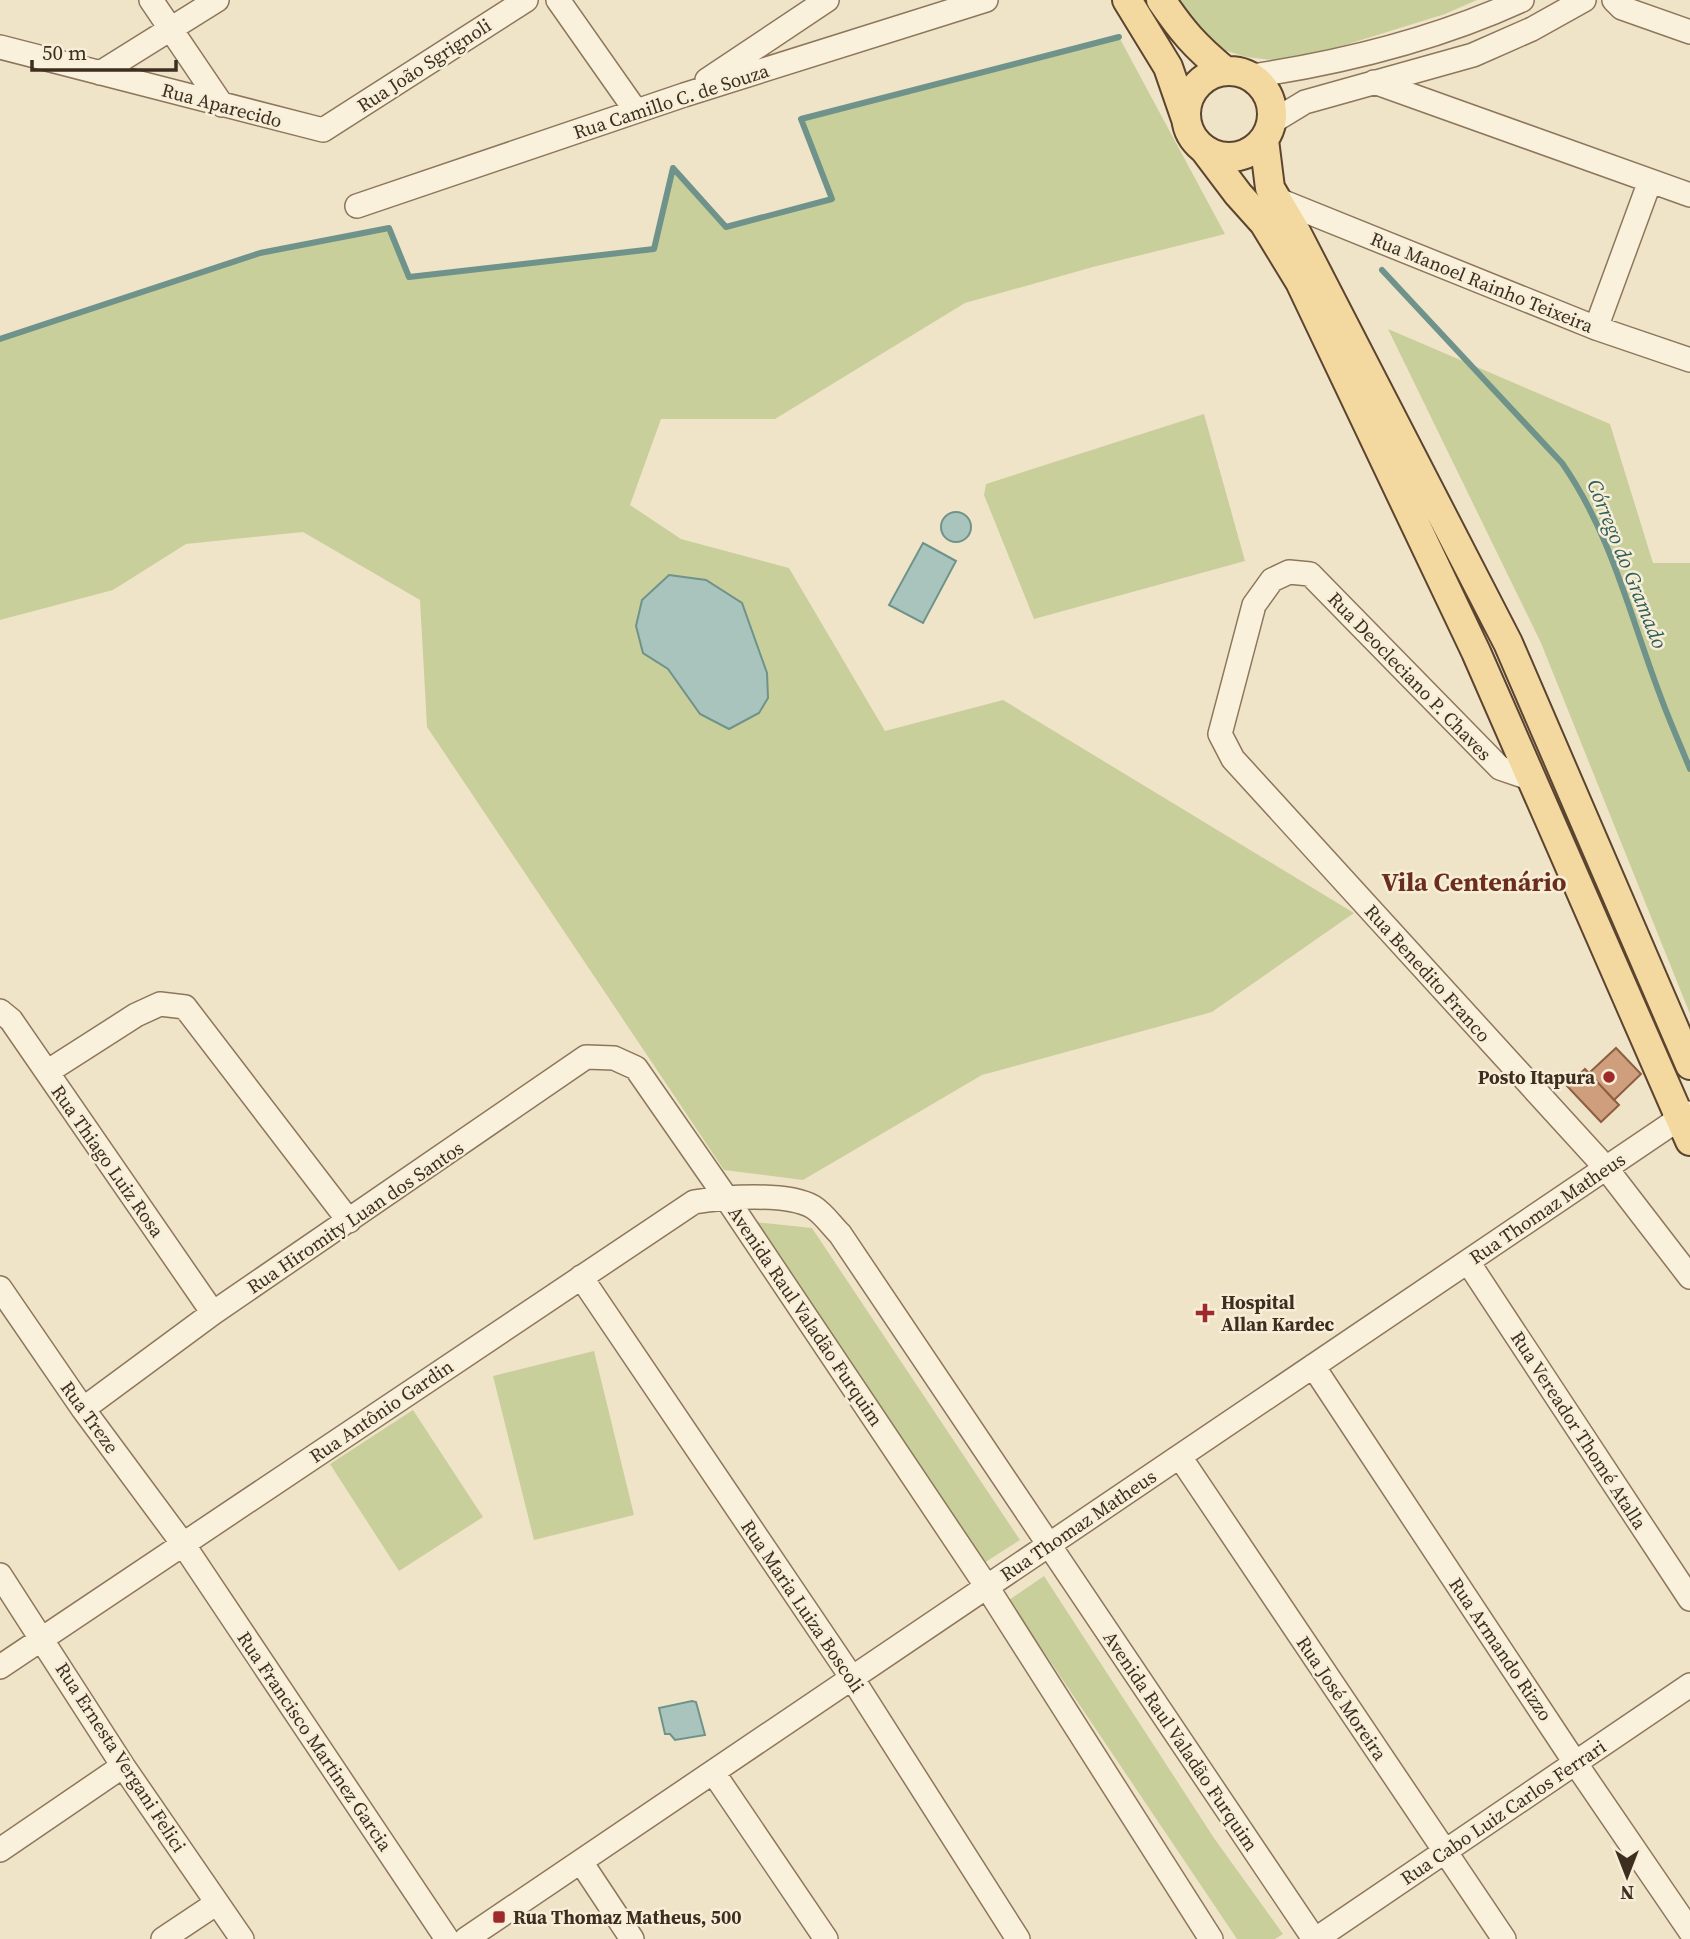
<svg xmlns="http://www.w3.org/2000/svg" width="1690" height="1939" font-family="'Source Serif 4',serif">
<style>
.green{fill:#c9cf9b}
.water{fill:#a9c4bc;stroke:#6f938a;stroke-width:2}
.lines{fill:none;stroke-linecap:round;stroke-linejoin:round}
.stream{stroke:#6f938a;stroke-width:6}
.building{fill:#cf9f7d;stroke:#8d5f41;stroke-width:2}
.minor-casing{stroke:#8d765c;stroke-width:26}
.major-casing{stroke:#5b4430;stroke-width:32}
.minor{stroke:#faf1dc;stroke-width:23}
.major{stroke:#f3d9a0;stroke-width:28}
.poi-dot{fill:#9e2a2b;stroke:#f7eed8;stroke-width:2.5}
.labels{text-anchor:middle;stroke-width:5;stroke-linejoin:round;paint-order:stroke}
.street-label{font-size:19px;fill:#3d2e20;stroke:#f7eed8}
.poi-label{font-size:19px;font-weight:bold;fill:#3d2e20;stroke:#f7eed8;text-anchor:start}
.water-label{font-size:21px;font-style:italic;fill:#2f5d5a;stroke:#f7eed8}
.district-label{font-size:26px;font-weight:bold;fill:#6b2e1e;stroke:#f7eed8}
</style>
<rect width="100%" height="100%" fill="#f0e4c8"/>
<path class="green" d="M1179,0H1477L1445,14L1300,59L1273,60L1246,57L1221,49L1202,37Z
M1119,37L1225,234L1093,267L965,303L775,419H661L630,505L681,539L789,568L885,731L1003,700L1354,913L1212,1012L982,1075L803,1180L724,1170L427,727L420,600L303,532L186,544L113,590L0,620V339L260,253L389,228L410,277L654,249L673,168L726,227L831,200L801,119Z
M1388,329L1610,424L1653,563H1690V1014L1541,643Z
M1204,414L1245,561L1034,619L984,495L986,484Z
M754,1222L812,1228L1020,1540L984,1563Z
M594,1351L634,1515L534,1540L493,1376Z
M413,1410L483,1517L399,1571L330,1464Z
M1044,1576L1214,1838L1283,1934L1275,1939H1237L1009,1600Z"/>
<path class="water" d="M941 527a15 15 0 1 1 30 0a15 15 0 1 1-30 0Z
M923,543L956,561L923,623L889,605Z
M669,575L706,580L742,603L767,673L768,698L759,713L729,729L700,714L668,669L643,653L636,626L642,600Z
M692,1701L696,1702L705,1735L675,1740L670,1734H665L659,1708Z"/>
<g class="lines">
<path class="stream" d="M1382,270L1562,463C1611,533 1630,616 1660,695C1669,720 1680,744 1690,769
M0,339L260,253L389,228L409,277L654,249L673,168L726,227L832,199L801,119L1119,37"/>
</g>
<path class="building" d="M1616,1048L1641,1074L1614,1100L1589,1073Z
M1585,1069L1619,1105L1601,1122L1567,1086Z"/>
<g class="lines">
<g class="minor-casing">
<path id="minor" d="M151,0L222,105
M558,0L636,111
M1614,0L1622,8L1690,32
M0,47L323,130L526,0
M100,73L217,0
M1252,76C1345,62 1437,39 1522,0
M707,80L827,0
M1374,82L1690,195
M1272,122L1305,102L1473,55L1532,29L1584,0
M1276,199L1596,328L1690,360
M357,206L684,95L986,0
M1596,328L1650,181
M1532,779L1500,768L1310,574L1289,572L1272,580L1254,605L1220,734L1233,759L1606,1168L1690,1277
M0,1011L11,1020L213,1313
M47,1072L136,1015L160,1004L185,1007L349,1221
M1468,1262L1690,1599
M581,1277L852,1678L1018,1939
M0,1288L83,1409L183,1544L447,1939
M1313,1366L1576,1764L1690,1931
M83,1409L213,1313L586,1057L614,1058L636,1068L725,1196L987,1587L1211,1939
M1180,1457L1504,1939
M0,1575L123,1766L242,1939
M0,1667L694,1202C723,1197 787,1192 813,1207C823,1213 832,1226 840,1234L1314,1939
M713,1772L826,1939
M0,1850L123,1766
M581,1862L632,1939
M163,1939L217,1903
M466,1939L1680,1118L1690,1113
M1316,1939L1690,1685"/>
</g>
<g class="major-casing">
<path id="major" d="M1127,0L1168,67L1186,119
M1161,0C1182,31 1195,46 1224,70
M1186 114a43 43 0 1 1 86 0a43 43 0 1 1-86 0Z
M1264,140L1270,188L1296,232L1508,643L1690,1065
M1204,149L1238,194L1264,223L1300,282L1476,652L1690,1141"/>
</g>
<use href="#minor" class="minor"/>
<use href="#major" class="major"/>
</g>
<g class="poi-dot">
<circle cx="1609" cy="1077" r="7"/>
<path d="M1201.5 1302.5h7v7h7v7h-7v7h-7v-7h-7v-7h7z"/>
<rect x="492" y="1910" width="14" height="14" rx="3.5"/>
</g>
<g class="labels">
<g class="street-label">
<text transform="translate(424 65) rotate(-33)" y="7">Rua João Sgrignoli</text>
<text transform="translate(671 101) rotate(-18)" y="7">Rua Camillo C. de Souza</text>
<text transform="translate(222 105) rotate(15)" y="7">Rua Aparecido</text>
<text transform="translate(1482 282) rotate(22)" y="7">Rua Manoel Rainho Teixeira</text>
<text transform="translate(1410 676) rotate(46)" y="7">Rua Deocleciano P. Chaves</text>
<text transform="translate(1428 973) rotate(48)" y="7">Rua Benedito Franco</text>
<text transform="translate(108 1161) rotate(55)" y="7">Rua Thiago Luiz Rosa</text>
<text transform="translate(1547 1208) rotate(-34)" y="7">Rua Thomaz Matheus</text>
<text transform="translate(355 1217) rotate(-34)" y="7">Rua Hiromity Luan dos Santos</text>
<text transform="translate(806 1316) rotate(56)" y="7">Avenida Raul Valadão Furquim</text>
<text transform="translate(381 1411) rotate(-34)" y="7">Rua Antônio Gardin</text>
<text transform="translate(90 1417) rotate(54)" y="7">Rua Treze</text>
<text transform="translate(1579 1430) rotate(57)" y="7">Rua Vereador Thomé Atalla</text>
<text transform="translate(1078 1525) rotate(-34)" y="7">Rua Thomaz Matheus</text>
<text transform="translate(803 1606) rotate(56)" y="7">Rua Maria Luiza Boscoli</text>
<text transform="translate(1501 1649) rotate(56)" y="7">Rua Armando Rizzo</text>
<text transform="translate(1342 1698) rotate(56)" y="7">Rua José Moreira</text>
<text transform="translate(315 1741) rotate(56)" y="7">Rua Francisco Martinez Garcia</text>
<text transform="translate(1181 1741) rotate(56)" y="7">Avenida Raul Valadão Furquim</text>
<text transform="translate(121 1757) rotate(57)" y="7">Rua Ernesta Vergani Felici</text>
<text transform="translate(1503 1812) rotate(-34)" y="7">Rua Cabo Luiz Carlos Ferrari</text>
</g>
<g class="poi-label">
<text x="1595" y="1084" text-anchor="end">Posto Itapura</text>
<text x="1221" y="1309">Hospital<tspan x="1221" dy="22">Allan Kardec</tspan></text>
<text x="513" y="1924">Rua Thomaz Matheus, 500</text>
</g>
<g class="water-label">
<text transform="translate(1627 564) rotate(68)" y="7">Córrego do Gramado</text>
</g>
<g class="district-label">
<text x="1474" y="891">Vila Centenário</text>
</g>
</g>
<g transform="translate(1627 1876) rotate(180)" stroke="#f7eed8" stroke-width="5" paint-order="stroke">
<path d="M0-5L12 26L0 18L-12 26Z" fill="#3d2e20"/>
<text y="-10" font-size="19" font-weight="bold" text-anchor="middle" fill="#3d2e20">N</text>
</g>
<path d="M32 60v10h144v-10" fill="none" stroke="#3d2e20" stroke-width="3.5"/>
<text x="42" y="60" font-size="21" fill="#3d2e20" stroke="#f7eed8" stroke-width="5" paint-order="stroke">50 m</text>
</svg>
